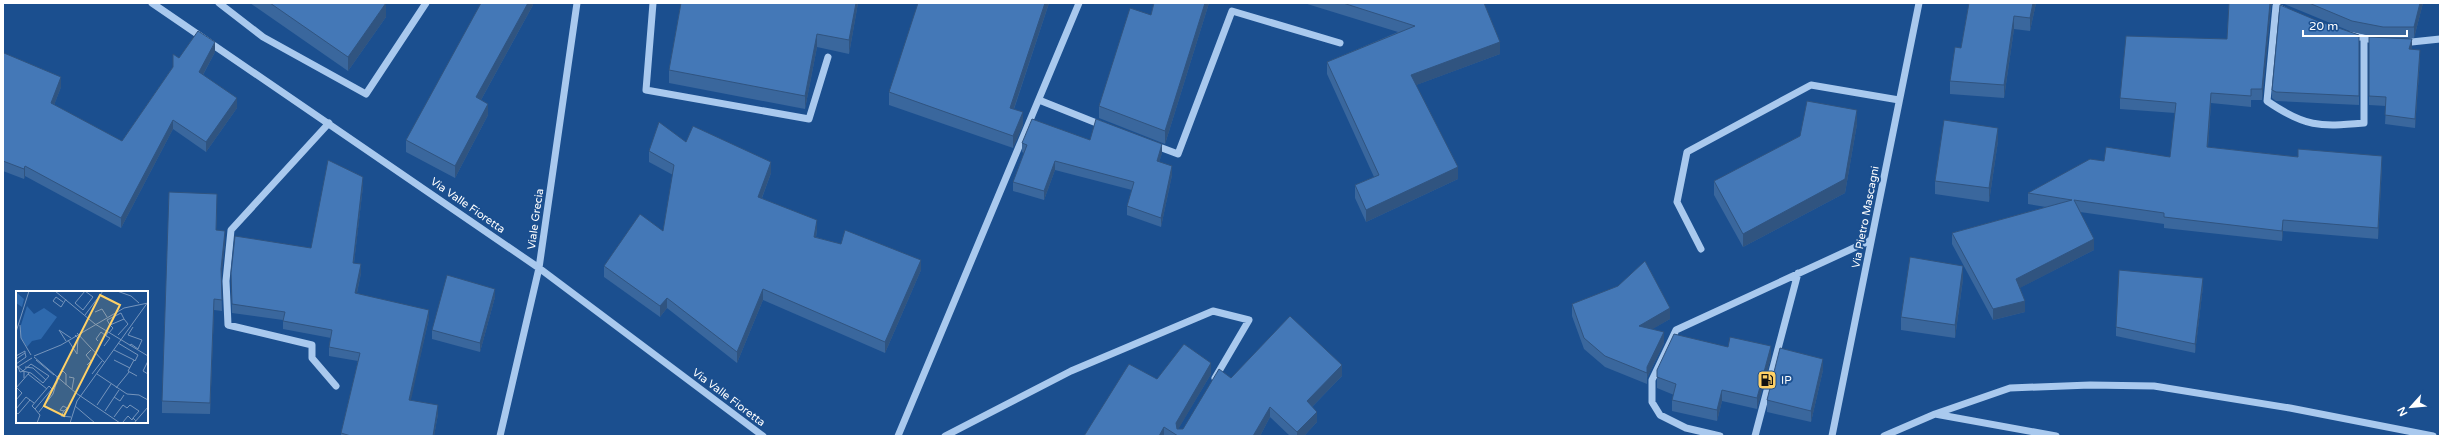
<svg xmlns="http://www.w3.org/2000/svg" width="2443" height="439" font-family="'Varela Round',sans-serif">
<style>
.lines{fill:none;stroke-linecap:round;stroke-linejoin:round}
.minor{stroke:#a9c9ee;stroke-width:7}
.wall{fill:#3a679d}
.shaded-wall{fill:#305480}
.building{fill:#4478b7;stroke:#305480}
.labels{text-anchor:middle;stroke-width:4;stroke-linejoin:round;paint-order:stroke}
.street-label{font-size:11px;fill:#fff;stroke:#1b4f8f}
.poi-label{font-size:11px;fill:#fff;stroke:#1b4f8f;text-anchor:start}
.inset-road{fill:none;stroke:#7695bc;stroke-width:1}
.view{fill:#ffd166;fill-opacity:0.15;stroke:#ffd166;stroke-width:2}
.inset-edge{fill:none;stroke:#fff;stroke-width:2}
</style>
<rect width="100%" height="100%" fill="#1b4f8f"/>
<g class="lines">
<path class="minor" d="M152,3L539,268L763,436
M219,3L263,37L366,94L426,3
M653,3L646,90L809,119L828,57
M2287,12L2276,6L2267,101C2305,127 2319,127 2364,123V39
M2351,35L2378,41
M2402,43L2440,39
M1039,100L1104,126
M329,123L231,230L226,281L228,325L312,345V358L336,386
M1154,145L1178,154L1232,11L1340,43
M1701,249L1677,202L1687,152L1811,85L1899,100
M1935,414L2010,388L2090,385L2154,386L2290,408L2433,436
M500,436L539,268L577,3
M898,436L1079,3
M945,436L1071,371L1213,311L1249,320L1215,378
M1720,436L1686,428L1660,415L1652,402V380L1676,330L1871,240
M1755,436L1798,273
M1832,436L1919,3
M1884,436L1935,414L2056,436"/>
</g>
<path class="wall" d="M250,3H385L386,17L348,71Z
M533,3V5L481,100L488,115L455,178L406,152V140Z
M681,3H858L849,54L817,47L805,109L669,83V70Z
M1049,3L1014,109L1023,125L1013,148L889,105V92Z
M1154,3H1209L1165,144L1099,118V106L1151,15Z
M1304,3H1484L1500,54L1416,85L1458,179L1366,222L1355,198V185L1374,177L1327,74V62L1398,32Z
M1969,3H2036L2030,31L2014,29L2004,98L1950,94V81L1961,48Z
M2229,3H2273L2271,6L2262,100H2251V107L2211,103L2208,147L2382,166L2378,239L2283,231L2282,241L2164,228V224L2080,212L2094,250L2019,288L2025,312L1993,320L1952,244V233L2046,207L2028,204V193L2104,161L2170,157L2175,113L2120,109V98L2227,39Z
M2282,3H2423L2414,38H2387L2412,48L2411,50L2420,59L2415,128L2385,124L2386,106L2369,105V37L2381,38L2352,32Z
M2318,21L2359,35V105L2276,101L2272,98V90Z
M215,52L203,75L237,108L206,152L173,129L121,228L25,176L24,179L3,171V55L61,87L54,105L122,141L179,58Z
M1857,124L1845,193L1743,247L1714,195V181Z
M1090,140L1162,153L1159,162L1172,175L1161,227L1127,215V206L1132,190L1055,170L1044,200L1013,191V182L1024,153L1022,152V143Z
M1998,141L1989,202L1935,194V181Z
M686,142L771,173L762,198L817,230L816,237L921,270L885,353L763,300L737,363L667,308L660,317L604,277V266L663,231L673,175L649,162V151Z
M363,186L354,263L361,273L357,293L429,318L410,401L438,414L434,436H341V433L358,361L329,356V347L331,338L283,329V320L232,313L231,273L311,248Z
M217,205L216,230L225,243L221,277L222,311L214,310L210,414L162,413V401Z
M1963,279L1955,338L1901,330V317Z
M2203,286L2195,353L2116,336V327Z
M495,297L480,352L432,339V330Z
M1572,304L1670,319L1652,329L1664,343L1647,378V384L1605,367L1584,349L1572,316Z
M1771,357L1757,409L1722,401L1717,421L1672,411V400L1674,395L1657,388V370Z
M1823,370L1811,422L1767,412V400Z
M1211,374L1178,429H1183L1231,378L1342,376L1312,407L1317,422L1304,436H1290L1270,417L1260,436H1084L1157,379Z"/>
<path class="shaded-wall" d="M386,3V17L348,71V57Z
M528,3H533V5L476,109V97Z
M856,3H858L849,54V40Z
M1045,3H1049L1010,120V108Z
M1205,3H1209L1165,144V131Z
M2033,3H2036L2030,31V18Z
M2270,3H2273L2271,6L2262,100V89Z
M2420,3H2423L2414,38V27Z
M2014,16V29L2004,98V85Z
M817,34V47L805,109V96Z
M2412,39V48L2409,58V49Z
M215,42V52L199,82V72Z
M1500,42V54L1411,87V75Z
M2420,50V59L2415,128V119Z
M61,77V87L51,113V103Z
M2211,93V103L2207,158V147Z
M237,98V108L206,152V142Z
M488,104V115L455,178V166Z
M1857,110V124L1845,193L1743,247V234Z
M1023,112V125L1013,148V136Z
M173,120V129L121,228V218Z
M1998,128V141L1989,202V188Z
M1162,144V153L1157,170V161Z
M2382,156V166L2378,239V228Z
M1055,161V170L1044,200V191Z
M771,162V173L758,208V197Z
M25,166V176L24,179V169Z
M1172,166V175L1161,227V218Z
M1458,167V179L1366,222V210Z
M363,177V186L353,271V263Z
M817,220V230L814,248V237Z
M2283,220V231L2282,241V231Z
M225,231V243L221,281V269Z
M2094,239V250L2016,290V279Z
M921,260V270L885,353V342Z
M361,264V273L355,302V293Z
M1963,266V279L1955,338V325Z
M2203,278V286L2195,353V344Z
M495,289V297L480,352V343Z
M763,289V300L737,363V352Z
M667,298V308L660,317V306Z
M214,299V310L210,414V403Z
M2025,301V312L1993,320V309Z
M1670,308V319L1639,337V326Z
M429,310V318L409,409V400Z
M1664,332V343L1647,378V384V367Z
M1771,346V357L1757,409V398Z
M1823,359V370L1811,422V411Z
M1211,363V374L1176,433V423Z
M1342,365V376L1307,412V401Z
M1722,390V401L1717,421V410Z
M438,405V414L434,436H433Z
M1270,407V417L1260,436H1253Z
M1317,412V422L1304,436H1297V432Z
M1164,427V436H1159Z"/>
<path class="building" d="M270,3H386L348,57Z
M481,3H528L476,97L488,104L455,166L406,140Z
M681,3H856L849,40L817,34L805,96L669,70Z
M918,3H1045L1010,108L1023,112L1013,136L889,92Z
M1154,3H1205L1165,131L1099,106L1130,8L1151,15Z
M1343,3H1484L1500,42L1411,75L1458,167L1366,210L1355,185L1379,175L1327,62L1415,26Z
M1969,3H2033L2030,18L2014,16L2004,85L1950,81L1955,47L1961,48Z
M2229,3H2270L2262,89H2251V96L2211,93L2207,147L2298,157V149L2382,156L2378,228L2283,220L2282,231L2164,217V213L2074,200L2094,239L2016,279L2025,301L1993,309L1952,233L2072,200L2028,193L2090,159L2104,161L2106,147L2170,157L2176,103L2120,98L2126,36L2227,39Z
M2309,3H2420L2414,27H2383L2352,21Z
M2280,5L2318,21L2359,35V96L2276,92L2272,90Z
M198,31L215,42L199,72L237,98L206,142L173,120L121,218L25,166L24,169L3,161V55L4,53L61,77L51,103L122,141L173,67V54L179,58Z
M2369,37L2412,39L2409,49L2420,50L2415,119L2385,115L2386,97L2369,96Z
M1807,101L1857,110L1845,179L1743,234L1714,181L1800,136Z
M1032,119L1090,140L1096,119L1162,144L1157,161L1172,166L1161,218L1127,206L1134,182L1055,161L1044,191L1013,182L1027,145L1022,143Z
M1944,120L1998,128L1989,188L1935,181Z
M659,122L686,142L693,126L771,162L758,197L817,220L814,237L841,244L845,230L921,260L885,342L763,289L737,352L667,298L660,306L604,266L640,214L663,231L674,165L649,151Z
M328,160L363,177L353,263L361,264L355,293L429,310L409,400L438,405L433,436H351L341,433L360,353L329,347L332,330L283,321L285,312L232,304L231,273L235,236L311,248Z
M169,192L217,194L216,230L225,231L221,269L222,300L214,299L210,403L162,401Z
M1910,257L1963,266L1955,325L1901,317Z
M1645,261L1670,308L1639,326L1664,332L1647,367V373L1605,356L1584,338L1572,304L1618,286Z
M2119,270L2203,278L2195,344L2116,327Z
M447,275L495,289L480,343L432,330Z
M1290,316L1342,365L1307,401L1317,412L1297,432L1270,407L1253,436H1178L1164,427L1159,436H1084L1129,364L1157,379L1184,344L1211,363L1176,423L1177,429H1183L1219,369L1231,378Z
M1674,334L1728,347L1730,337L1771,346L1757,398L1722,390L1717,410L1672,400L1676,384L1657,377V370Z
M1780,348L1823,359L1811,411L1767,400Z"/>
<defs>
<g id="fuel-square" transform="scale(1)"><rect x="-9" y="-9" width="18" height="18" rx="4" fill="#ffd166" stroke="#1b4f8f"/><path d="M-5.5-6h7V0h2V4h1.3V-2.5L3-4.5l.8-.8L6-3V5H2.5V1h-1V6h-7ZM-4.2-4.7v3.2H.2V-4.7Z" fill="#111"/></g>
</defs>
<g fill-rule="evenodd">
<use href="#fuel-square" x="1767" y="380"/>
</g>
<g class="labels">
<g class="street-label">
<text transform="translate(468 205) rotate(35)" y="4">Via Valle Fioretta</text>
<text transform="translate(1865 217) rotate(-79)" y="4">Via Pietro Mascagni</text>
<text transform="translate(535 219) rotate(-82)" y="4">Viale Grecia</text>
<text transform="translate(729 397) rotate(37)" y="4">Via Valle Fioretta</text>
</g>
<g class="poi-label">
<text x="1781" y="384">IP</text>
</g>
</g>
<g transform="translate(16 291)">
<rect width="132" height="132" fill="#1b4f8f"/>
<path d="M0,1L8,8L6,16L0,12ZM11,15L18,23L28,17L41,26L25,48L16,50L11,56L5,47L4,37Z" fill="#2e69ad"/>
<path class="inset-road" d="M39,0L79,33L132,65M69,0L59,12L67,19L77,6L69,0M101,0L115,5L123,12M47,11L40,6L37,10L45,16L50,8M79,21L86,18L91,26M69,24L87,0M4,34L5,47L15,64M0,41L13,0M61,42L89,72M93,42L97,37L94,34L108,28L105,22L91,29L94,34M102,44L112,33L108,28M52,49L61,63L62,47L59,44M50,50L43,39L55,47M82,50L80,48L85,41L90,45M102,52L122,64L119,70L118,69M88,55L94,47L90,45L92,41M114,55L115,53L122,58L126,49L112,44L117,36M98,59L118,69L112,80L121,85M0,65L9,60V62M18,65L45,54L108,17L132,12M18,66L60,102L104,132M0,68L9,62L10,66L0,73M20,69L38,84M98,69L114,77M132,70L127,80L132,83M0,74L7,80L15,82L27,92L33,85L15,73L7,80M71,74L75,70L70,64L75,59M2,76L4,81L8,80V87M9,76L17,77L30,89M0,77L16,67M12,83L31,98M76,83L86,70M81,83L111,103L123,104L132,109M53,86L58,87L56,98M0,97L13,82M100,97L113,81M98,106L104,110L108,104M0,109L6,102L0,96M81,114L95,93M59,115L79,132M0,118L10,106L18,112M19,118L16,115L33,95L36,98M48,120L51,117L47,115L44,119L48,120L45,125L55,126M89,120L103,99M0,121L2,123L14,109M23,121L37,103L40,93M98,126L107,114L111,117L114,114L123,120L117,127L120,130M107,131L112,125L116,129L117,127M21,132L24,124L19,118L41,92V86L47,80L50,83V94M54,132L61,110L132,11M118,132L132,116"/>
<path class="view" d="M84,4L104,14L48,125L28,115Z"/>
<rect width="132" height="132" class="inset-edge"/>
</g>
<rect width="2443" height="439" fill="none" stroke="#ffffff" stroke-width="8"/>
<g transform="translate(2411 407) rotate(243)" stroke="#1b4f8f" stroke-width="3" paint-order="stroke">
<path d="M0-3L7 15L0 10L-7 15Z" fill="#ffffff"/>
<text y="-6" font-size="11" font-weight="bold" text-anchor="middle" fill="#ffffff">N</text>
</g>
<path d="M2303 30v6h104v-6" fill="none" stroke="#ffffff" stroke-width="2"/>
<text x="2309" y="30" font-size="12" fill="#ffffff" stroke="#1b4f8f" stroke-width="3" paint-order="stroke">20 m</text>
</svg>
